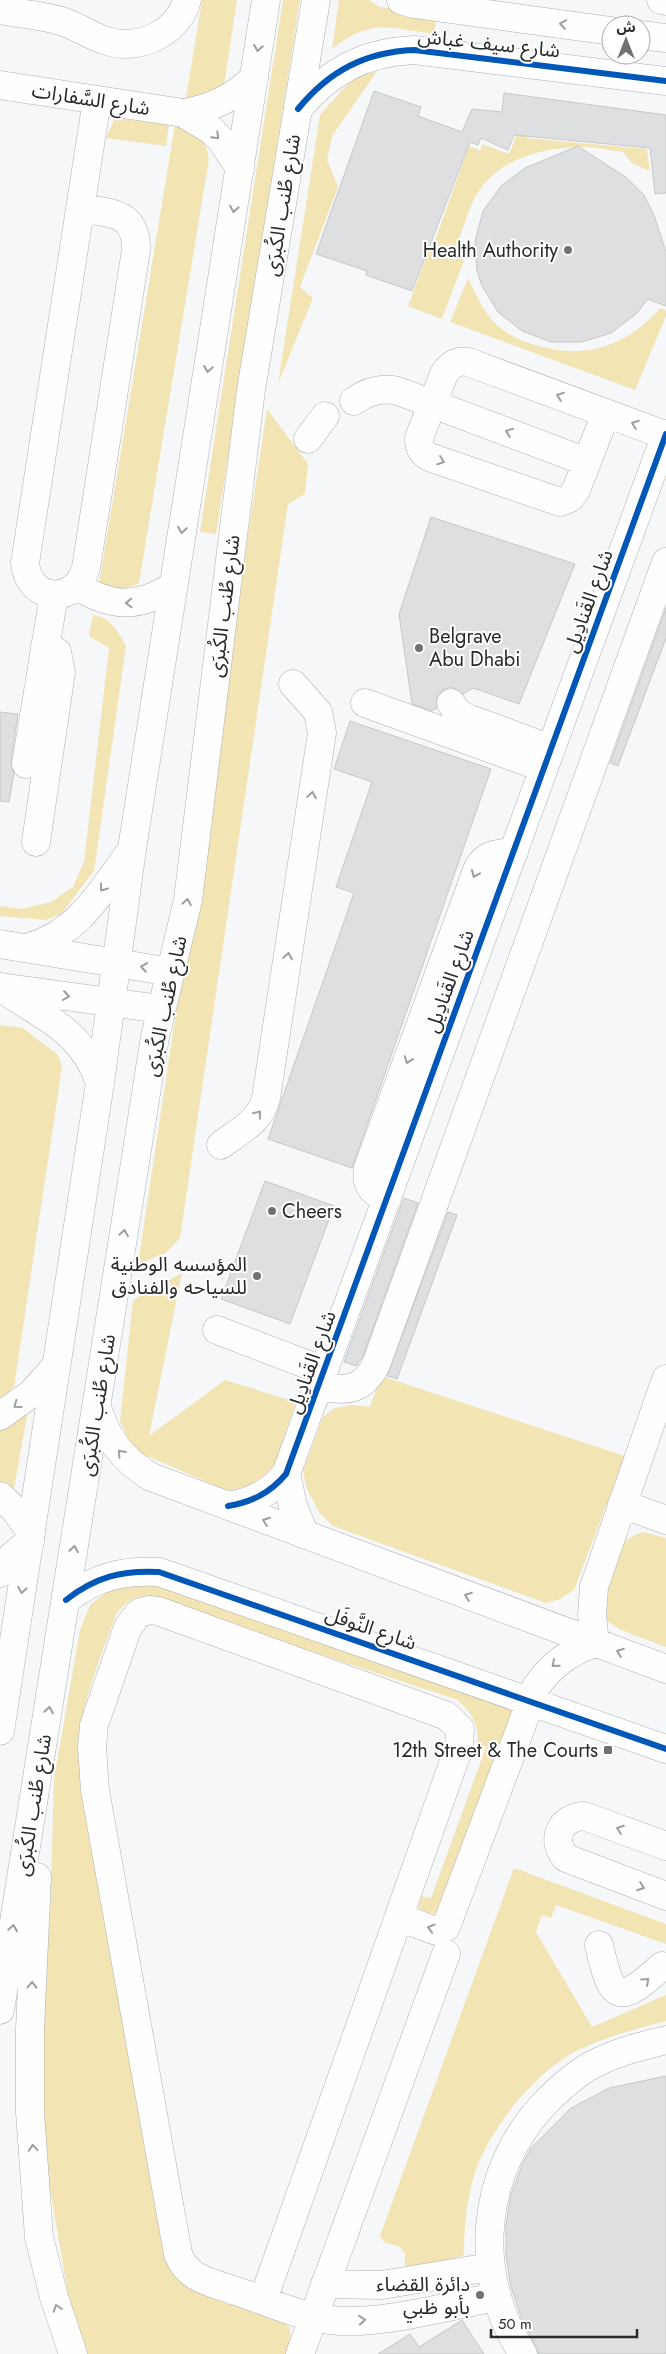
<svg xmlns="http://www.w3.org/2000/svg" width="666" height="2354" font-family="Jost,'Noto Sans Arabic',sans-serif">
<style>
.green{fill:#f3e4b4}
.building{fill:#dddfe0;stroke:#c6c8c9}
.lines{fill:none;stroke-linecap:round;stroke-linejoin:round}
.minor-casing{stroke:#aeafb0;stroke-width:29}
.major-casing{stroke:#aeafb0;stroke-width:29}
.minor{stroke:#fefefe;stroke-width:28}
.major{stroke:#fefefe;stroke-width:28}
.cycleway-casing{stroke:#fff;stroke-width:9}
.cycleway{stroke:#0057b8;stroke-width:6}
.oneway{stroke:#9e9e9f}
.poi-dot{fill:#707172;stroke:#fff;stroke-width:2}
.labels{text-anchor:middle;stroke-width:4;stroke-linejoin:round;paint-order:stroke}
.street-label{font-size:20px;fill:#28292a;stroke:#fff}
.poi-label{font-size:20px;fill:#28292a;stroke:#fff;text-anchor:end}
</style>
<rect width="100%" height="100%" fill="#f5f7f9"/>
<path class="green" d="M202,0H237L224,85L213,93L186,98Z
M283,0H300L216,534L200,532Z
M339,0H369L380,7L437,14L434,34C388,28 372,18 332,49Z
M377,71L332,136L327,160L338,187L300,287L313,298L278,384L320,115L353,78Z
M115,118L169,124L166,146L106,138Z
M175,125C198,128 205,137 209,159L139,583C124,591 115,589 99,584Z
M518,131L526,132V138L647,149L650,171L632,163L623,152C610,150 595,147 581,147C540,147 492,161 473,201C466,217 461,235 454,252L434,243L469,146L480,151L482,144L509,154Z
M430,247L464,260L442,319L408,306Z
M468,278C474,291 482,307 491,319C499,329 516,339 529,343C580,361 625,349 660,308L666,310V316L635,390L450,322Z
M267,409L308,464L305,494L288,504L180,1238L166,1253L138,1264Z
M93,615C111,618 117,630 126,646L94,871L61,914L46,920L0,916V906L21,909L51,902L73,887L84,862L109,648L89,636Z
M0,1025L23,1028L58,1055L62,1067L14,1387L0,1400Z
M182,1273L149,1436L225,1380L296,1402L275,1464L262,1477L247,1486L227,1491L134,1450L120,1421L133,1300Z
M381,1376L625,1456L574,1590L560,1599L546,1603L333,1526L319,1512L306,1487L303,1471L323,1417L335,1408L352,1405L370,1407Z
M29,1405L13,1494L0,1482V1423Z
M643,1532L666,1538V1647L621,1630L604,1619C607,1583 602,1545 643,1532Z
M131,1581H151L518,1708L445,1909C435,1915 428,1915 418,1907L422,1896L431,1898L486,1747L477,1744C480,1724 471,1713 458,1700L144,1596C131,1597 125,1604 116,1614C100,1660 80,1704 78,1753L112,1965L169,2263L281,2319L290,2328V2340L286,2354H88L69,2299L44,2155L36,2050L50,1914L54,1779L80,1630L90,1605L108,1591Z
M514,1868L666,1924V1944L556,1905L551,1918L542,1915L536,1932L592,2027L666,1995V2021C633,2030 599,2038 569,2055C529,2079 486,2134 473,2179C466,2203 464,2230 464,2255L405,2273V2254L400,2247L384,2242L380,2236Z"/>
<path class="building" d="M374,91L421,107L418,116L462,132L472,109L502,112L504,93L666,115V193L655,194L650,148L514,135L508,150L481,138L478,145L470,142L412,291L366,275L367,271L316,254Z
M578,146L627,178L644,195L654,215L666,252V306L648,299L636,314L611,333L582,342H551L522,331L498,312L482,286L477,271L475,241L483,211L501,186L525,168Z
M431,517L575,564L519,704L473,688L463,694L451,687L443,690L437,695V708L432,711L412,704L399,614Z
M666,608V638L618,766L610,763Z
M0,712L18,714L11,761L14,773L9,802L0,801Z
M350,721L491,769L352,1168L268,1139L354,893L336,887L372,782L334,769Z
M265,1181L334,1206L290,1324L221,1299Z
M404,1198L418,1203L363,1356L356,1366L344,1362Z
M448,1212L457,1215L397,1379L387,1376Z
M666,2076V2354H539L521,2317L511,2287L506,2256V2225L511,2195L522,2165L531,2148L571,2108L609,2088Z
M462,2320L484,2354H378L410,2334L419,2347Z"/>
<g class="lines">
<g class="minor-casing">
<path id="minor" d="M401,0L414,4L611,31
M661,0L666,1
M0,10C20,14 41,15 61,21C78,26 93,38 110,42C141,50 179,32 187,0
M641,35L666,38
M0,85L183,113L211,130L222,141L240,169
M298,109C329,71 365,52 414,50L666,81
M183,113C212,109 232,98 254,78
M80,209C110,212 137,212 136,250L86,568C75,606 29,602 25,563L97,100
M354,401C368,391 382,387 398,391L587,462
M606,413L576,490L570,498L560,502L429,457C421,452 419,447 419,438L444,374C450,365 457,360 468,362L665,435
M308,439L325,416
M77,586C112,608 139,608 173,586
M365,703L544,768
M451,703L456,711L465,717L551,749
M26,764L54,595
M36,842L61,672L57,652L45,645
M0,944L171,972
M0,987L161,1009
M221,1145C238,1132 261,1121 266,1098L322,733L318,712L293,684
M387,1199C373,1193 365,1184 368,1168L476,873C482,855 496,853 514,852
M217,1330L324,1371
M319,1386C347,1392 364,1391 377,1362L666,562
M97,1407C106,1438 123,1460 151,1477L666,1669
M0,1416L32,1393L56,1366
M286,1474L293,1506L305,1535
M0,1496L14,1509L31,1532
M622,1504L666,1520
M228,1506C252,1502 270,1493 286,1474L666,434
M0,1573L9,1559L30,1541
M66,1600C95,1577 122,1570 159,1572L666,1749
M666,1846L584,1816C560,1817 550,1840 566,1858L666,1896
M399,1917L433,1930L438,1931L446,1927L536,1687C552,1664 569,1652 595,1643L592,1615L594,1587L666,1379
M599,1945C612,2002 618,2006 662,1966
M325,2284L382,2285L490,2267
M263,2300L459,1747L460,1729L447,1716L158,1611L149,1610L139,1613L128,1627L94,1725L92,1747L95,1790L178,2254C188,2280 211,2282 236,2291C266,2301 298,2316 330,2320C379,2326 447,2306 496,2297
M300,2354L446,1954
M523,2354C471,2275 480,2170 546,2102C560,2088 576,2073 594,2064C617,2052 641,2046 666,2040"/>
</g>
<g class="major-casing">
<path id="major" d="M27,948C79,933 100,893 130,852
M0,987C42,1017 82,1029 100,1083
M0,1731L100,1083L132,849L266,0
M37,1877L30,2029V2112L39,2237L54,2297L73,2354
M0,2010L155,1037L188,900L251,390L316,0"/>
</g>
<use href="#minor" class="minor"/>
<use href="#major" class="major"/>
<g class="cycleway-casing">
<path id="cycleway" d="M298,109C329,71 365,52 414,50L666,81
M228,1506C252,1502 270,1493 286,1474L666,434
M66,1600C95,1577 122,1570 159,1572L666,1749"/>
</g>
<use href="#cycleway" class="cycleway"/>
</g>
<defs><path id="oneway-chevron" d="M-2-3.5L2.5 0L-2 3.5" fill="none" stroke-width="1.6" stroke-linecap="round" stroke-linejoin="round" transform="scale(1.25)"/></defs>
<g class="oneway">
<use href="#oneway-chevron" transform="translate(563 24) rotate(-172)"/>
<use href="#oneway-chevron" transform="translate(258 48) rotate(99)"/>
<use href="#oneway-chevron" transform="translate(216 136) rotate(45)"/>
<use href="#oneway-chevron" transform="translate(234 209) rotate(99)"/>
<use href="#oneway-chevron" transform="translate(208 369) rotate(99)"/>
<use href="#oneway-chevron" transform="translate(560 396) rotate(-160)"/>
<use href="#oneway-chevron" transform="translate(635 424) rotate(-160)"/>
<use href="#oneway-chevron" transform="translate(509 432) rotate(-159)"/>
<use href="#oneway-chevron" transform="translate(441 461) rotate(19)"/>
<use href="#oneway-chevron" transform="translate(182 530) rotate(99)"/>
<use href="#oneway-chevron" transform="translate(129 603) rotate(178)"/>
<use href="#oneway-chevron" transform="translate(312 795) rotate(-81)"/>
<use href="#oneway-chevron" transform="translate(475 874) rotate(112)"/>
<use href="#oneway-chevron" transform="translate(103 888) rotate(126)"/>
<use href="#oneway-chevron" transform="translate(187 902) rotate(-80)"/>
<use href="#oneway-chevron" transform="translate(288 956) rotate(-81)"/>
<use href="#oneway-chevron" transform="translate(144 967) rotate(-171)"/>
<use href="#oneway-chevron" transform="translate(66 996) rotate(8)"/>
<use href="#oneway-chevron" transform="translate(408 1060) rotate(110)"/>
<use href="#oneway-chevron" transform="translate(258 1114) rotate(-51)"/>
<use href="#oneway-chevron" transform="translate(124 1233) rotate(-81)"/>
<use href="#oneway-chevron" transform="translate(17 1405) rotate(144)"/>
<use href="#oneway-chevron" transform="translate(121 1453) rotate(-132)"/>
<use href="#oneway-chevron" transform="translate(266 1521) rotate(-160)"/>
<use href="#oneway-chevron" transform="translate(74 1549) rotate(-81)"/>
<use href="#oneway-chevron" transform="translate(22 1590) rotate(99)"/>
<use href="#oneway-chevron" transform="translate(468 1596) rotate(-160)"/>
<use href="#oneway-chevron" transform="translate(620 1652) rotate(-160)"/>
<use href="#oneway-chevron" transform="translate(555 1664) rotate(139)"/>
<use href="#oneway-chevron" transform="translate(49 1710) rotate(-81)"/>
<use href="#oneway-chevron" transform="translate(620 1829) rotate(-160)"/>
<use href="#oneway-chevron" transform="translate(641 1887) rotate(20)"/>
<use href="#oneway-chevron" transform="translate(13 1928) rotate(-81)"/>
<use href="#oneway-chevron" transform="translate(431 1928) rotate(-163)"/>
<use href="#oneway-chevron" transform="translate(646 1981) rotate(-42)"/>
<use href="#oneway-chevron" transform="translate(32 1985) rotate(-88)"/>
<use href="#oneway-chevron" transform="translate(33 2148) rotate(-94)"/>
<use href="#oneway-chevron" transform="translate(57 2308) rotate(-108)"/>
<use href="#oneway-chevron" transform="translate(362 2320) rotate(-5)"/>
</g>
<g class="poi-dot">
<circle cx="568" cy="250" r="5"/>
<circle cx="419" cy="648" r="5"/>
<circle cx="272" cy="1211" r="5"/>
<circle cx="257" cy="1276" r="5"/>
<rect x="603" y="1745" width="10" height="10" rx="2.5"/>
<circle cx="480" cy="2295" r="5"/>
</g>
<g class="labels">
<g class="street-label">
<text transform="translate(489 43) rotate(6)" y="7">شارع سيف غباش</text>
<text transform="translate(91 99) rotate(9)" y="7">شارع السَّفارات</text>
<text transform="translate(282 205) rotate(-81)" y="7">شارع طُنب الكُبرَى</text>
<text transform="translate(588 601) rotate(-70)" y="7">شارع القَنادِيل</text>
<text transform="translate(224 606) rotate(-83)" y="7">شارع طُنب الكُبرَى</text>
<text transform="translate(449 981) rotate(-70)" y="7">شارع القَنادِيل</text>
<text transform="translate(165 1006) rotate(-78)" y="7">شارع طُنب الكُبرَى</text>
<text transform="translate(311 1362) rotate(-70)" y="7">شارع القَنادِيل</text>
<text transform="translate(97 1405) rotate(-81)" y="7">شارع طُنب الكُبرَى</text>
<text transform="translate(371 1628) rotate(19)" y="7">شارع النَّوفَل</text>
<text transform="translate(33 1805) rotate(-81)" y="7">شارع طُنب الكُبرَى</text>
</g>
<g class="poi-label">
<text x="558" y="257">Health Authority</text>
<text x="429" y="643" text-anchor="start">Belgrave<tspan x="429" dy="23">Abu Dhabi</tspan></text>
<text x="282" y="1218" text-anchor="start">Cheers</text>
<text x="247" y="1271">المؤسسه الوطنية<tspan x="247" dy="23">للسياحه والفنادق</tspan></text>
<text x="598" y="1757">12th Street &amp; The Courts</text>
<text x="470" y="2291">دائرة القضاء<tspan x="470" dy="23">بأبو ظبي</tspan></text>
</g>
</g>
<g transform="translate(626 40)"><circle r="24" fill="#ffffff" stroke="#a9a9aa"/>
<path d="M0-4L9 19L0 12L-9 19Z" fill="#707172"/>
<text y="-8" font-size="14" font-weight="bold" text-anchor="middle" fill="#28292a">ش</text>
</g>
<path d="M491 2329v8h146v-8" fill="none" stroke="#28292a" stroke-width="2.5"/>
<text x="498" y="2329" font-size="15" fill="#28292a" stroke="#ffffff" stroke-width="4" paint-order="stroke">50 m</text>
</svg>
